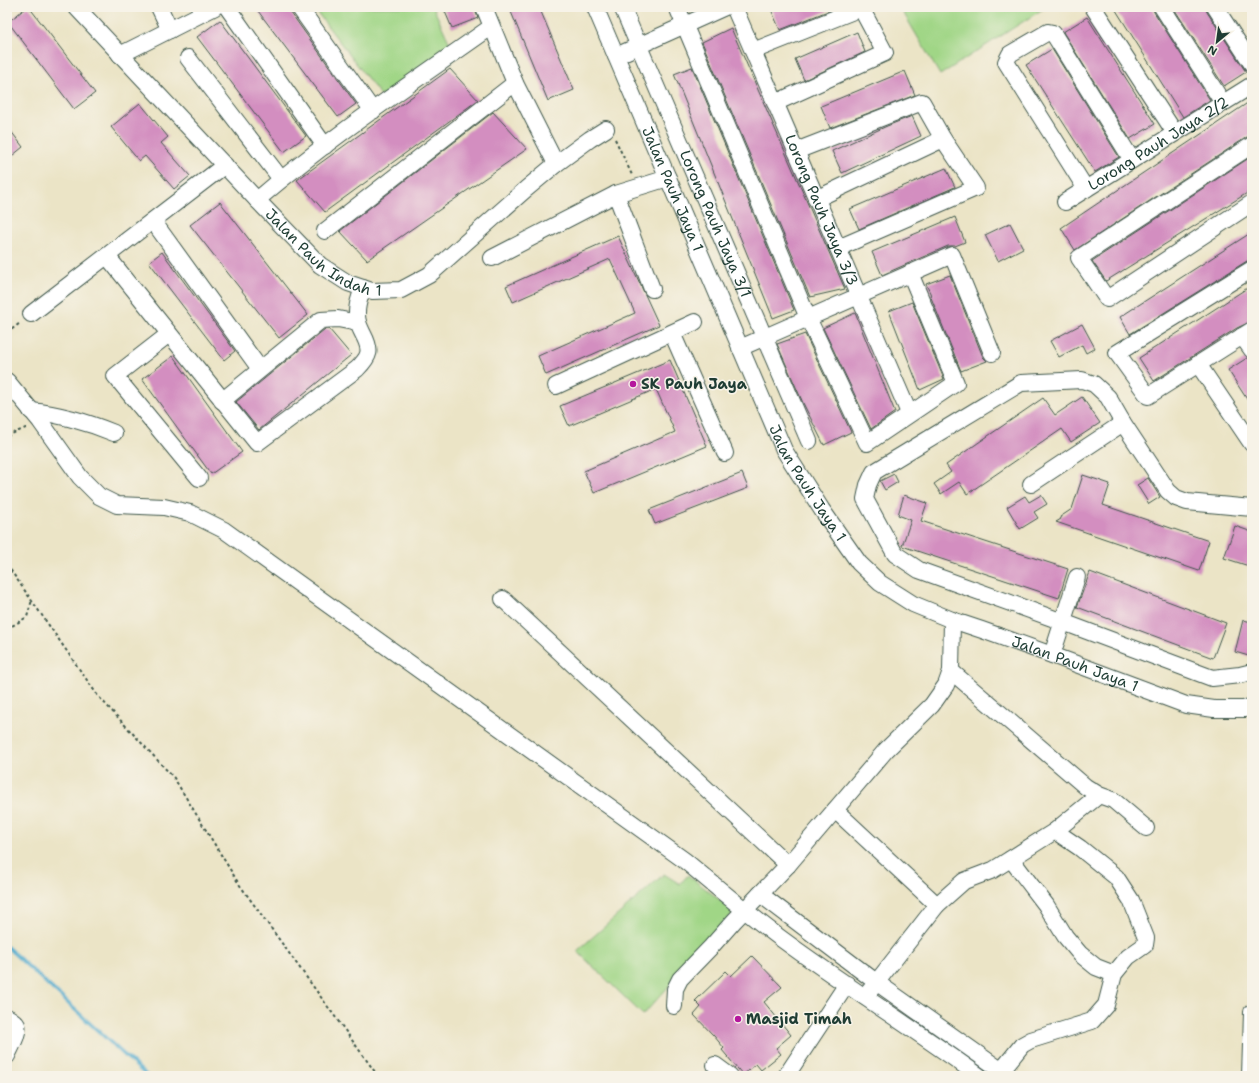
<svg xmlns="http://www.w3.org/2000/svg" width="1259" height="1083" font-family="'Shantell Sans',sans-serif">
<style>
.green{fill:#a0d686;stroke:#608a5d}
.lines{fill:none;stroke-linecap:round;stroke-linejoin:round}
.stream{stroke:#51accf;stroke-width:3.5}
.building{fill:#d38ec0}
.minor-casing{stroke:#3e564a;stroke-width:18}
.path{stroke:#3e564a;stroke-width:2;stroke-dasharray:3 3;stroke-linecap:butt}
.minor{stroke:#fff;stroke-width:16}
.poi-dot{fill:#b5179e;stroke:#f7f3e8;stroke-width:1.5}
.labels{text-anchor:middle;stroke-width:3;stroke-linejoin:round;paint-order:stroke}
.street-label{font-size:15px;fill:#1f3d34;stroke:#f7f3e8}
.poi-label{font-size:15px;font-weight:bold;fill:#1f3d34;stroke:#f7f3e8;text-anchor:start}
</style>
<rect width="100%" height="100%" fill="#f7f3e8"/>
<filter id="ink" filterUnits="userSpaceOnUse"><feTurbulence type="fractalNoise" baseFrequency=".025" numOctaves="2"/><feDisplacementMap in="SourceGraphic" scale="8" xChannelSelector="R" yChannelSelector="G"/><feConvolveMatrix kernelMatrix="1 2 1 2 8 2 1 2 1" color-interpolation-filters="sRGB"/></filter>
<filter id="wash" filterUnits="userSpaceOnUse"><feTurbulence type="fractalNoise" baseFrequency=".012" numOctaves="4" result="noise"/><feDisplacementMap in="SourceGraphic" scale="16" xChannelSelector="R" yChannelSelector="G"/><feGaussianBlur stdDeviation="0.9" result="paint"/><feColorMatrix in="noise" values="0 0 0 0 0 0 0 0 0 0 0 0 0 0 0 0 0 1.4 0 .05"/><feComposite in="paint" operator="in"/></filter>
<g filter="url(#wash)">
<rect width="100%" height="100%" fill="#ebe4c6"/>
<path class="green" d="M313,7H433L451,46L381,96Z
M900,7H1046L940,75Z
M664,874L680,884L688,875L734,911L727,922L643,1015L577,951Z"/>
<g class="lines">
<path class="stream" d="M7,947L147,1076"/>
</g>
<g id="blocks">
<path class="building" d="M27,7H29L95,93L74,109L8,22Z
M255,7H290L291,13L356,104L338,117Z
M443,7H474L478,18L452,28Z
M509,7H539L574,90L548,101Z
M770,7H838L780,30Z
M1114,7H1153L1154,12L1210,100L1183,117Z
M1173,7H1205L1207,12L1246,72L1224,86Z
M1087,17L1155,124L1130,139L1063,32Z
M220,20L306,136L284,152L197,37Z
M731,28L845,289L810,297L702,42Z
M857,32L865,52L804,80L795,59Z
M1052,49L1119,157L1095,172L1026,65Z
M692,67L794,310L773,318L674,74Z
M450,69L478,100L325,212L297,180Z
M905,71L915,95L830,128L821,106Z
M1252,100V136L1247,137L1075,250L1061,228Z
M140,103L168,137L161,143L190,176L174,189L145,156L139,161L111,127Z
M493,112L527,149L367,260L340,231Z
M912,116L921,136L842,173L832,151L887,126Z
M7,126L23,147L7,160Z
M1252,156V190L1106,281L1092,261Z
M946,168L955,187L859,229L850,209Z
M220,202L308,315L279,338L190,225Z
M955,217L965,242L955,246H948L882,275L872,252Z
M1010,223L1023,248L998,261L985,235Z
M1252,232V260L1247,261L1130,334L1120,317Z
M618,236L659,325L546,375L538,356L635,313L610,259L513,302L506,286Z
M162,252L235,351L224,360L149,262Z
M950,275L983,357L987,361L961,371L930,295H931L926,284Z
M1252,285V321L1237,328L1154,381L1139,358Z
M912,302L944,379L920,390L889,311Z
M855,313L895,412L871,429L823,328Z
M1082,324L1095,348L1086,353L1082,345L1059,357L1050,341Z
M325,329H329L351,355L259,430L236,402Z
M805,334L851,432L824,445L803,403L777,344Z
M173,356L242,452L211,474L142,379Z
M1247,358L1252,359V407L1228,370Z
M670,360L707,446L594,493L584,471L675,432L656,389L569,426L560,406Z
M1082,397L1100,423L1071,442L1062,429L967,494L959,482L941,494L934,484L951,472L946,465L1043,398L1055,415Z
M742,473L748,488L655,524L649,510Z
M894,474L898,482L885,490L880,481Z
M1083,475L1110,484L1103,505L1209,541L1199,571L1056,522L1061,519L1060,517L1072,509Z
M1148,478L1160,497L1149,504L1137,485Z
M904,495L927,503L921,521L1068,569L1059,598L902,546L911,520L898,515Z
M1041,495L1047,504L1034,512L1038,518L1020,529L1007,507L1025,496L1029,502Z
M1235,526L1252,532V567L1224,558Z
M1090,572L1226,623L1213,658L1077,607Z
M1243,620L1252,622V657L1235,652Z
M752,956L782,987L764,1002L791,1035L776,1048L781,1054L761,1070L756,1064L743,1075L722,1050L724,1048L714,1036L694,1015L701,1007L695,1001L726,971L731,976Z"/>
</g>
</g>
<g filter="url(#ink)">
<use href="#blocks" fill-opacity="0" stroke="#3e564a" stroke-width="1"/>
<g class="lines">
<g class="minor-casing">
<g id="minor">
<path id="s1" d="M76,7L257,200L320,265L348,283L372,291L401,290L429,275L526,189L556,164L590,139L606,129"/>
<path d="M159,7L170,30"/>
<path d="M227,7L325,146"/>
<path d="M299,7L373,111"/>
<path d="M484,7L515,83L556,164"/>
<path id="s2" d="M595,7L784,450L822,510L859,563L880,583L913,604L952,620L982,630L1052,655L1186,705L1214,709H1244L1252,706"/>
<path id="s3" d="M622,7L809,441"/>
<path d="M677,7L808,318L867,443L956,383L910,273"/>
<path id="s4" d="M734,7L909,413"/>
<path d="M1093,7L1175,133"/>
<path d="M1162,7L1223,103"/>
<path d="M1215,7L1252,64"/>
<path d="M753,51L861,8L885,53L775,103"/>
<path d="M120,55L215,7"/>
<path d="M616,56L725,7"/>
<path d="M188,58L281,179"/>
<path d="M1252,145L1079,258L1107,299L1252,203"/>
<path d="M796,151L922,102L943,139L976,188L838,248"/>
<path d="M1086,189L1006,62L1010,54L1048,32L1053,33L1132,160"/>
<path d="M616,194L652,289"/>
<path d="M816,199L943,139"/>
<path d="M257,200C330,137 412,83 491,27"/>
<path id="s5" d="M1065,202L1252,85"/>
<path d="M153,221L260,369"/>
<path d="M325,231L515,83"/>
<path d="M107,256L257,443L357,369C370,356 372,351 363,334C361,330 359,326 358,322C355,310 359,299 363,288"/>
<path d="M492,258L616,194L668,178"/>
<path d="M1252,269L1117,353L1148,396L1252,330"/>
<path d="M31,314L225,165"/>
<path d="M672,333L725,453"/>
<path d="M169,334L115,376L199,478"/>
<path d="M1242,336L1252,350"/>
<path d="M740,348L952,255L992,353"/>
<path d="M1198,364L1252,444"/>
<path d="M7,381L40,421L80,477L99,496L117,505L164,507L190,513L224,530L684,860C717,887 749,915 783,940C847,987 915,1029 979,1076"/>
<path d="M556,386L695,322"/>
<path d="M222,401L321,320L338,319L358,323"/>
<path d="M31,411C59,414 87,422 114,433"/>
<path d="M1031,484L1123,423"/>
<path d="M1252,508L1187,502L1176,498L1168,491L1123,423L1108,397L1094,384L1082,380L1021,383L874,472L868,485L865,499L895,554L919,570L1063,622L1212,678L1240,675L1252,672"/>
<path d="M503,599L788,865"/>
<path d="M1052,655L1077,577"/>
<path d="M951,671L1086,787L1099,795L1113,800L1146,828"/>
<path d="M835,810L937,905"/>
<path d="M1011,859L1046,905L1065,936L1080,954L1096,967L1114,974"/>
<path d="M760,894L876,982L1002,1071"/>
<path d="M865,997L937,905L964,881L993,870L1055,831L1099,795"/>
<path d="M674,1006L675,989L680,979L711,947L734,921L788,865L886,750L932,705L946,685L951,671L952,620"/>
<path d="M7,1017C11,1019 15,1021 17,1025C20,1032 10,1049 7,1056"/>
<path d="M715,1065L730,1076"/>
<path d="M786,1076L847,984"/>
<path d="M997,1076L1022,1045L1031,1040L1092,1021L1106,1005L1114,974L1128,957L1145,945L1146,938L1131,900L1116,877L1080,848L1055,831"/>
<path d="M1250,1076L1252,1012"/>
</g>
</g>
<path class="path" d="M615,139L632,175
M7,333L20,323
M7,436L28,427
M7,565L98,696L174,778L239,884L378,1076
M7,629L27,617L32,600"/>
<use href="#minor" class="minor"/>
</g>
</g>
<g class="poi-dot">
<circle cx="633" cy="384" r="4"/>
<circle cx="738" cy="1019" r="4"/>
</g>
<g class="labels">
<g class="street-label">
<text dy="5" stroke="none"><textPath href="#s5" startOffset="110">Lorong Pauh Jaya 2/2</textPath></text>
<text dy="5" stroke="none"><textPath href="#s2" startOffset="198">Jalan Pauh Jaya 1</textPath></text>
<text dy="5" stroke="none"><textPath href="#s4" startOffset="221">Lorong Pauh Jaya 3/3</textPath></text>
<text dy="5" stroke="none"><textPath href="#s3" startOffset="236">Lorong Pauh Jaya 3/1</textPath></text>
<text dy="5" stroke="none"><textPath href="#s1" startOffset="352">Jalan Pauh Indah 1</textPath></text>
<text dy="5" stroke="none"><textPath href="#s2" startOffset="522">Jalan Pauh Jaya 1</textPath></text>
<text dy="5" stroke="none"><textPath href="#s2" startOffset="858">Jalan Pauh Jaya 1</textPath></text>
</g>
<g class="poi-label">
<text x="641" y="389">SK Pauh Jaya</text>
<text x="746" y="1024">Masjid Timah</text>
</g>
</g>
<rect width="1259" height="1083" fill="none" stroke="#f7f3e8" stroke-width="24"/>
<g transform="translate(1217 42) rotate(209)" stroke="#f7f3e8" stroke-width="3" paint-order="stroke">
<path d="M0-3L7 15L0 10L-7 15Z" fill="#1f3d34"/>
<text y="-6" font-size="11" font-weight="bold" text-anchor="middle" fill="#1f3d34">N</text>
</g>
</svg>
